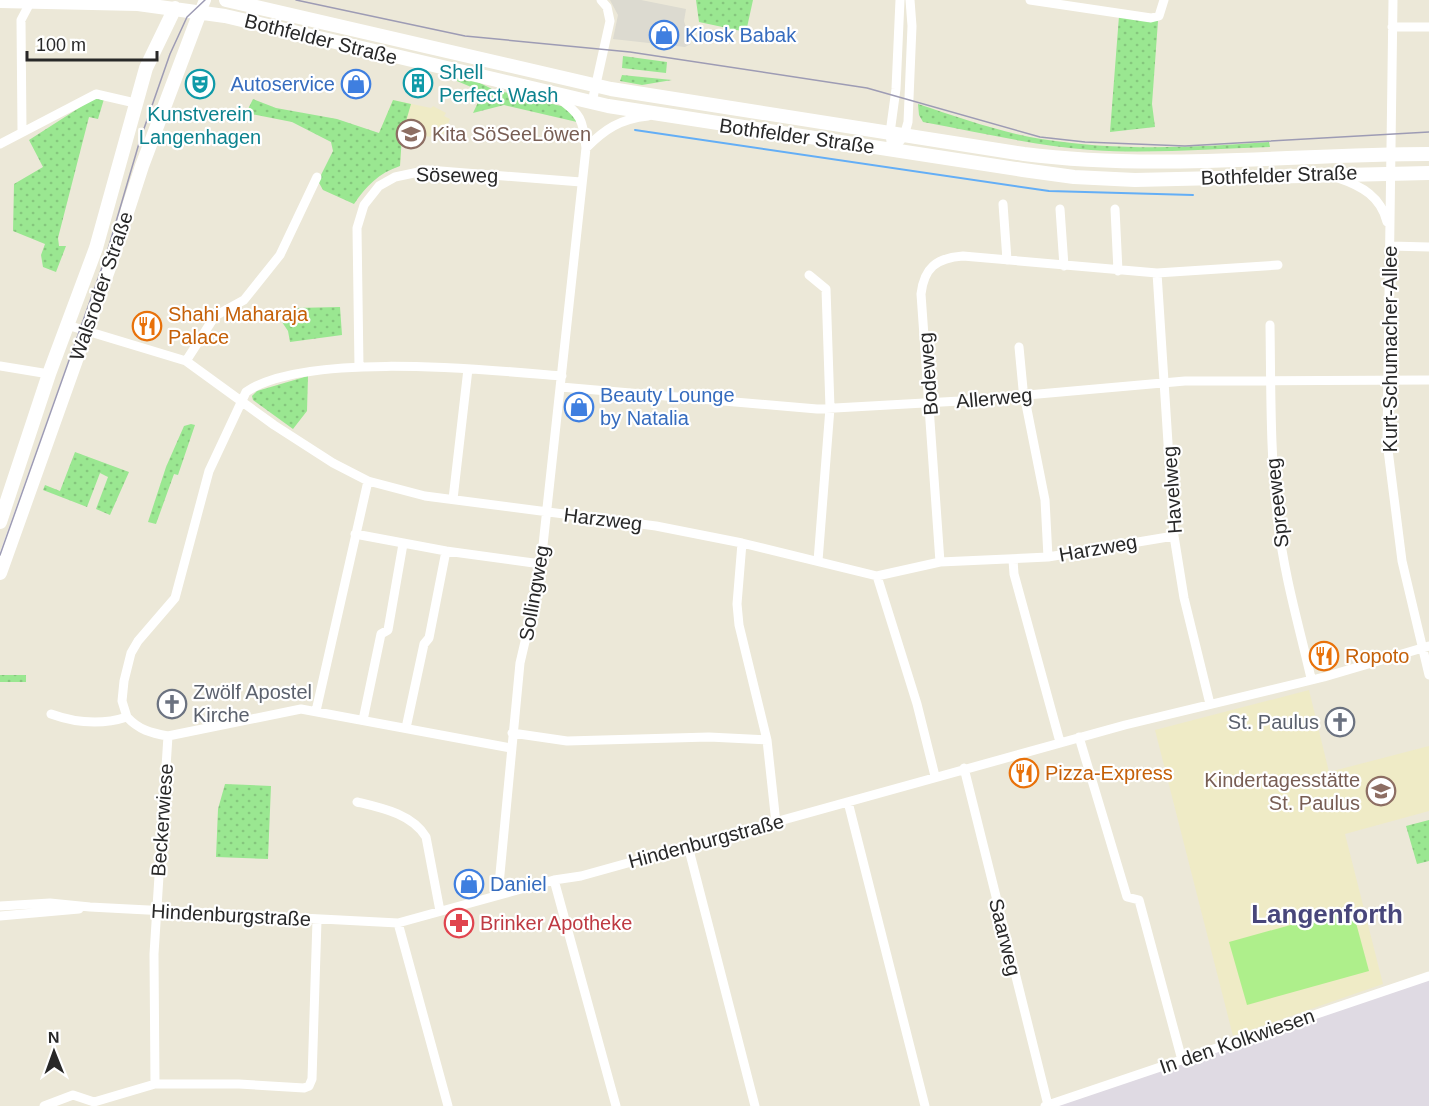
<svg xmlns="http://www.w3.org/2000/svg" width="1429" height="1106" font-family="Arial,sans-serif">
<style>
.industrial{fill:#dfdae3}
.education{fill:#efebc6}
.grass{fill:url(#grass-dots)}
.pitch{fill:#aeef8b}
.plaza{fill:#dcdad0}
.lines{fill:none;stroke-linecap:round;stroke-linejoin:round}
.stream{stroke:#63aef6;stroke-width:2}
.minor{stroke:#fff;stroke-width:9}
.tertiary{stroke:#fff;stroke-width:12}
.secondary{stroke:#fff;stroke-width:14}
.tram{stroke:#9d9bb4;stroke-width:1.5}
.labels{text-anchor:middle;stroke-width:4.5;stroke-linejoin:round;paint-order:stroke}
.shop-label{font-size:20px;fill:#366cbe;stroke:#fff;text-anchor:start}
.street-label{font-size:20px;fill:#282828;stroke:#fff}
.culture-label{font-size:20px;fill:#0d838f;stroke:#fff;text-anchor:start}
.education-label{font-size:20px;fill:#785e54;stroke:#fff;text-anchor:start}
.food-label{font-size:20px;fill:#c56008;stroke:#fff;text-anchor:start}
.worship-label{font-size:20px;fill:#5b616d;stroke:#fff;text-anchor:start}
.health-label{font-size:20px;fill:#be3a42;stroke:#fff;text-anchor:start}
.district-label{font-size:26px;font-weight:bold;fill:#48467b;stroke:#fff}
</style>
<defs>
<pattern id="grass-dots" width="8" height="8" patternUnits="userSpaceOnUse" patternTransform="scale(1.5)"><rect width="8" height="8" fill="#9ae791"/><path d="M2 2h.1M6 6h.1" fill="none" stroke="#85c67d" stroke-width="1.8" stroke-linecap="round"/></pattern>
</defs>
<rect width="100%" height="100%" fill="#ece8d8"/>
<path class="industrial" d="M1429,976V1106H1045Z"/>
<path class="education" d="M393,100L431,108L433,106L446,113L444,116L450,119L444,133L438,137L402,135L400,166L379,133Z
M1309,690L1329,772L1429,746V811L1345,834L1383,984L1233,1036L1155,730Z"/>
<path class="grass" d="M696,0H753L746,32L699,22Z
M1119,16L1158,21L1152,104L1155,127L1110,132Z
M623,56L667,62L666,73L622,68Z
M446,73L478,82L492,89L565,107L574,113L577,122L504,105L473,113L483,92L445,76Z
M622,75L672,80L642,85L620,81Z
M93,99H104L98,119L89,117L58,238L59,246H66L56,272L43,267L41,255L45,244L13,231L14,184L43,167L29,140Z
M253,99L276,108L337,119L379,133L393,100L411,104L402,135L400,166C379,173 366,186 354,204L323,190L318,181L333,151L331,142L292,122L246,113Z
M918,104C958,117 999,132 1041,139C1117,151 1192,148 1269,142L1270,147C1210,149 1150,154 1091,150C1034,146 979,132 923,122L919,115Z
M340,307L342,335L290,342L288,331L282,322L294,308Z
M308,376L307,411L293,429L253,400L252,396L257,391Z
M191,424L195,425L178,475L174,474L156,524L148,522L166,467L184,426Z
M75,452L129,472L110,515L96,509L108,477L100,473L87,507L43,490L45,485L60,491Z
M0,675H26V682H0Z
M225,784L271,786L268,859L216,857L218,809Z
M1429,820V861L1417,864L1406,826Z"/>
<path class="pitch" d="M1352,908L1369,971L1247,1005L1229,942Z"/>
<path class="plaza" d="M610,0H641L686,9L684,21L691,44L685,47L613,39L618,15Z"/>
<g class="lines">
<path class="stream" d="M635,130L1049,191L1193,195"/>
<path class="minor" d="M1030,0L1151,18L1159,16L1164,0
M1393,0L1387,442L1402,561L1429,675
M1392,27H1429
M592,102L610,21L607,7L601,0
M22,131L21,20L30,3
M0,144L96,94L135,103
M586,148C605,129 620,119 648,116
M892,151L904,136L908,122L912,26L910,0
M892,151L890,133L896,89L900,0
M1338,178C1362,186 1381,197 1387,222
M1003,204L1007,260
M1060,209L1064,266
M1115,209L1118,271
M1390,246L1429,247
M1157,273L1174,536L1184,598L1210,704
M809,275L826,289L830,408L818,561
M67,325L186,361L274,425L333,463L368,481L425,496L656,526L742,543L877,576L940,562L1048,557L1174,536
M1270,325C1271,391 1270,457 1278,522C1284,575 1299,626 1311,678
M1019,347L1023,389L1045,500L1048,557
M186,361L215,316L244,300L280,255L317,177
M0,366L49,374
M359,367L357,228L364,205L379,186L395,177L428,170L581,182
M561,387L817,409L960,401L1185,381L1429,380
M453,499L468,369
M355,534L446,551L541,564
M742,543L737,604L739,625L767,740L776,823
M1013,560L1014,574L1060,742
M940,562L921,294C924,268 936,258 963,256L1157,273L1278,265
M877,576L917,704L935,776
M316,711L368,481
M51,714C76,723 102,725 127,717C139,730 151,733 168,736L301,709L511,748
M127,717L122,701L124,681L131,653L138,641L175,598L209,471L246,392C304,351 489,370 562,376
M363,720L381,634L388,630L403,544
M406,728L424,644L429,638L446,551
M512,733L567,741L709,737L767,740
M1079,737L1127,897L1139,900L1182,1060
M964,768L1048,1105
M357,802C382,808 412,814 426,837L440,911
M848,802L925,1106
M688,846L755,1106
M554,880L616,1106
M498,895L520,663L539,582L586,148C583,119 581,114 557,97
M0,906L50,903L90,907L398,923L554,880L581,876L1125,725L1324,677L1429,646
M0,916L79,909
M398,923L448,1106
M155,1084L154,954L168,736
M44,1106L73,1095L94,1102L155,1084H239L304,1088L309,1086L312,1079L317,920
M1045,1106L1429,976"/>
<path class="tertiary" d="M200,12L205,0"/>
<path class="secondary" d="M226,0L611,89L1024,154C1158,171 1294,154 1429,154
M0,1L138,4L225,16L608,106L1023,170L1074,177L1135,180L1429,173
M0,522L49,374L96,248L146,68L175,8
M0,573L110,265L142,166L200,12"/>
<path class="tram" d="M296,0L465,36L630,52L867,88L1040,137L1085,142L1185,146L1429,132
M0,555L106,256L140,140L170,54L187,17L205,0"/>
</g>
<defs>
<g id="shop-ring" transform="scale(1.5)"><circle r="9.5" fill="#fff" stroke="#3f7fe0" stroke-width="1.5"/><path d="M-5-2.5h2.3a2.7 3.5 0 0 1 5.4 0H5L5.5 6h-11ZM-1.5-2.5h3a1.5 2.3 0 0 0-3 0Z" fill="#3f7fe0"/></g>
<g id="building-ring" transform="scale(1.5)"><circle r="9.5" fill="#fff" stroke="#0f9aa8" stroke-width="1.5"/><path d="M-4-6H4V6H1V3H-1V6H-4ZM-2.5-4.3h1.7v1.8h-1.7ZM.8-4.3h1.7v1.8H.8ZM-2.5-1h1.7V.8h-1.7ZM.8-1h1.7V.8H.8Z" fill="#0f9aa8"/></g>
<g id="theatre-ring" transform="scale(1.5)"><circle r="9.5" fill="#fff" stroke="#0f9aa8" stroke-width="1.5"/><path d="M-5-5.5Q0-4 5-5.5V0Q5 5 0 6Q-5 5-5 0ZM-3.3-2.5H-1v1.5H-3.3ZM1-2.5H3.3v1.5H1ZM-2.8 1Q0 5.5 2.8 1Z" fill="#0f9aa8"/></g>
<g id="school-ring" transform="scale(1.5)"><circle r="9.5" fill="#fff" stroke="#8d6e63" stroke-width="1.5"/><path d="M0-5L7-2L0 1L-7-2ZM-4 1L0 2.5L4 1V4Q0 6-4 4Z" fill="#8d6e63"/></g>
<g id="restaurant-ring" transform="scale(1.5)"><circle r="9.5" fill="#fff" stroke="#e8710a" stroke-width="1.5"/><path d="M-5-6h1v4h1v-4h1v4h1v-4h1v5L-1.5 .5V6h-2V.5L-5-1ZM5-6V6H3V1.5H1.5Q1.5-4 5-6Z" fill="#e8710a"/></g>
<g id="church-ring" transform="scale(1.5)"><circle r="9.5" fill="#fff" stroke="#6b7280" stroke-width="1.5"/><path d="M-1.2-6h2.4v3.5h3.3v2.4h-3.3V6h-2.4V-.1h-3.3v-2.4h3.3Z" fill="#6b7280"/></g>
<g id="pharmacy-ring" transform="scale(1.5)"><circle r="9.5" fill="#fff" stroke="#e0444e" stroke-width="1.5"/><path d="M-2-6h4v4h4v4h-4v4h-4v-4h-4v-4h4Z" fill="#e0444e"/></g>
</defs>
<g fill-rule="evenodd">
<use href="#shop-ring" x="664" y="35"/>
<use href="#building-ring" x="418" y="83"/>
<use href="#theatre-ring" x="200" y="84"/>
<use href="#shop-ring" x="356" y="84"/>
<use href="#school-ring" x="411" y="134"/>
<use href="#restaurant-ring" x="147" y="326"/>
<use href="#shop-ring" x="579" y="407"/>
<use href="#restaurant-ring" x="1324" y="656"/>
<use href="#church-ring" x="172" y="704"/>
<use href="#church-ring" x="1340" y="722"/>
<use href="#restaurant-ring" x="1024" y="773"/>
<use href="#school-ring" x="1381" y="791"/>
<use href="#shop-ring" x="469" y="884"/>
<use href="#pharmacy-ring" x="459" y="923"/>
</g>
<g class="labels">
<g class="shop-label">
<text x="685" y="42">Kiosk Babak</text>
<text x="335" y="91" text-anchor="end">Autoservice</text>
<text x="600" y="402">Beauty Lounge<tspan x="600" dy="23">by Natalia</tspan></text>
<text x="490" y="891">Daniel</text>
</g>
<g class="street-label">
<text transform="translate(321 39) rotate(14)" y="7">Bothfelder Straße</text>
<text transform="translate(797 136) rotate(8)" y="7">Bothfelder Straße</text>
<text transform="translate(457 175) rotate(1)" y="7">Söseweg</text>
<text transform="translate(1279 175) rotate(-2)" y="7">Bothfelder Straße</text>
<text transform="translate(101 286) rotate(-71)" y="7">Walsroder Straße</text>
<text transform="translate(1390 349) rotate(-90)" y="7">Kurt-Schumacher-Allee</text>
<text transform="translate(928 374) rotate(-94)" y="7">Bodeweg</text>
<text transform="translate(994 398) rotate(-5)" y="7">Allerweg</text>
<text transform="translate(1172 490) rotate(-94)" y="7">Havelweg</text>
<text transform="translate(1277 503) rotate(-96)" y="7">Spreeweg</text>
<text transform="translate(603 519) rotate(7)" y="7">Harzweg</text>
<text transform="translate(1098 548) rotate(-10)" y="7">Harzweg</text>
<text transform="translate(534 593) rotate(-80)" y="7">Sollingweg</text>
<text transform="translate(162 820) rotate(-86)" y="7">Beckerwiese</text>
<text transform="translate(706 841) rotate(-15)" y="7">Hindenburgstraße</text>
<text transform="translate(231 915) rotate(3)" y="7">Hindenburgstraße</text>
<text transform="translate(1005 937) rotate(76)" y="7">Saarweg</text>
<text transform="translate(1237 1041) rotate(-19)" y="7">In den Kolkwiesen</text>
</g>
<g class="culture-label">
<text x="439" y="79">Shell<tspan x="439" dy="23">Perfect Wash</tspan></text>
<text x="200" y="121" text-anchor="middle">Kunstverein<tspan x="200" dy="23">Langenhagen</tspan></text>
</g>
<g class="education-label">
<text x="432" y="141">Kita SöSeeLöwen</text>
<text x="1360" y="787" text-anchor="end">Kindertagesstätte<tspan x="1360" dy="23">St. Paulus</tspan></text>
</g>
<g class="food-label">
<text x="168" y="321">Shahi Maharaja<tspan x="168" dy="23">Palace</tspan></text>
<text x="1345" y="663">Ropoto</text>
<text x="1045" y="780">Pizza-Express</text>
</g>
<g class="worship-label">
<text x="193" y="699">Zwölf Apostel<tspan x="193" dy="23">Kirche</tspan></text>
<text x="1319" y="729" text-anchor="end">St. Paulus</text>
</g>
<g class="health-label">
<text x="480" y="930">Brinker Apotheke</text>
</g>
<g class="district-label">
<text x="1327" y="923">Langenforth</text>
</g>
</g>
<g transform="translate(54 1052) rotate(359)" stroke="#ffffff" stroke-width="4.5" paint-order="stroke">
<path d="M0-4.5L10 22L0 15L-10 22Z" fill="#282828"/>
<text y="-9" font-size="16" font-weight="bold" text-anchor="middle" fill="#282828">N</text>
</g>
<path d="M27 51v9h130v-9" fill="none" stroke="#282828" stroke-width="3"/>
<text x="36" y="51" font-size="18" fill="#282828" stroke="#ffffff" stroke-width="4.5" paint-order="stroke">100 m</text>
</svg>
